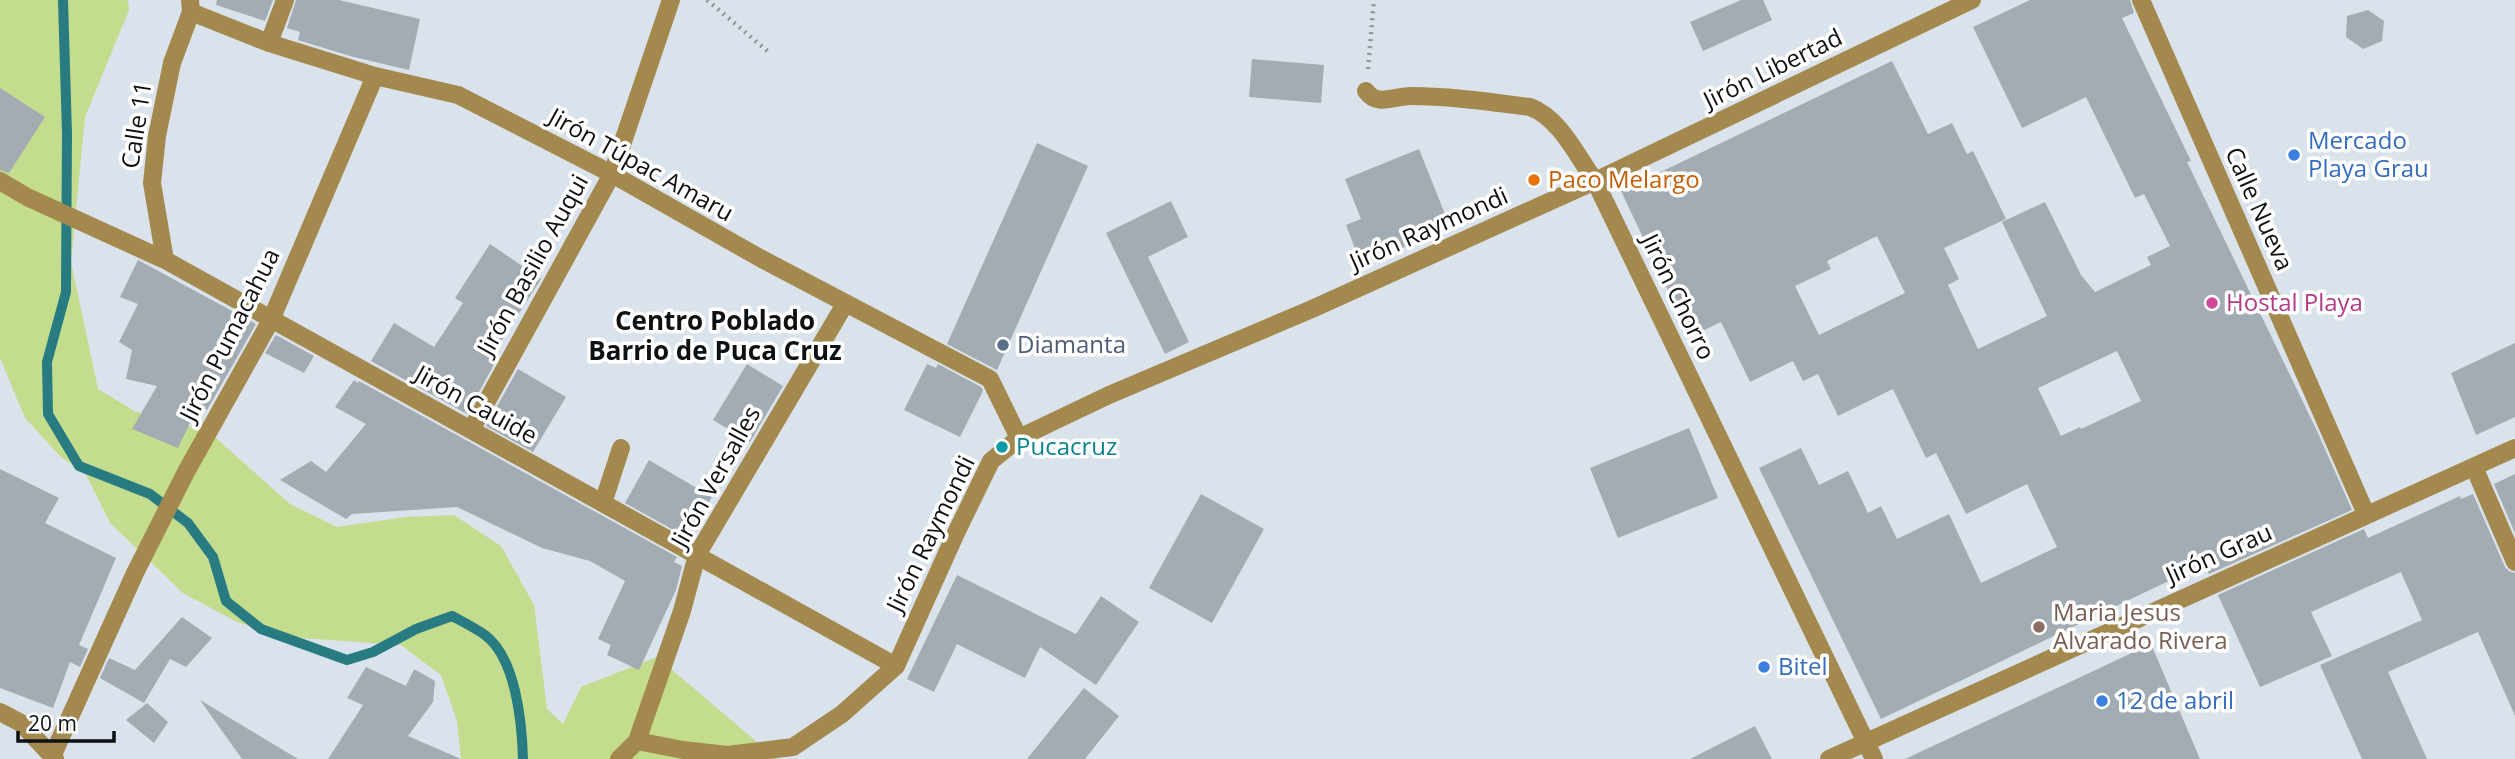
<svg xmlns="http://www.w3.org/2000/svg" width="2515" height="759" font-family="'Open Sans',sans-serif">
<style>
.green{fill:#c3dc8d}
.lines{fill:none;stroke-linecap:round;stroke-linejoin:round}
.stream{stroke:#287b81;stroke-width:10}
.building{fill:#a3abb3;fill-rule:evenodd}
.path{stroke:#8d949a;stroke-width:4.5;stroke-dasharray:2 5;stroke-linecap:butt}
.service{stroke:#a3894e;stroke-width:18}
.minor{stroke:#a3894e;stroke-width:18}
.shop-dot{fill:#3f7fe0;stroke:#fff;stroke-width:2.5}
.food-dot{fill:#e8710a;stroke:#fff;stroke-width:2.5}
.hotel-dot{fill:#d1479c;stroke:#fff;stroke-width:2.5}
.service-dot{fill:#5c6f8a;stroke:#fff;stroke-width:2.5}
.culture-dot{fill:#0f9aa8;stroke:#fff;stroke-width:2.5}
.education-dot{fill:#8d6e63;stroke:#fff;stroke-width:2.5}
.labels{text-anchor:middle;stroke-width:7;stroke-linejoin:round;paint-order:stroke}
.street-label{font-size:24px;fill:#0e1114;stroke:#fff}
.shop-label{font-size:24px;fill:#366cbe;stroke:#fff;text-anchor:start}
.food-label{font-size:24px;fill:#c56008;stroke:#fff;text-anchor:start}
.hotel-label{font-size:24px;fill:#b23c85;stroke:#fff;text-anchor:start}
.service-label{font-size:24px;fill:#4e5e75;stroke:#fff;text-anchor:start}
.culture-label{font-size:24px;fill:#0d838f;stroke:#fff;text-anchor:start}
.education-label{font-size:24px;fill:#785e54;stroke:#fff;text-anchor:start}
.neighbourhood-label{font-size:26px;font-weight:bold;fill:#0e1114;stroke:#fff}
</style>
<rect width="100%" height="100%" fill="#dae3eb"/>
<path class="green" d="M0,0H128L129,10L85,117L71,262L98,389L136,412L208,431L290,504L337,527L406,517L454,515L501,546L534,605L547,709L563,724L581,687L657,657L777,759H461L457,721L441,675L401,645L287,637L237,622L183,593L110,523L86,475L60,456L25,418L0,358Z"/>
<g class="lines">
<path class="stream" d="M63,0L67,134L66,292L47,362L48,414L79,466L150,494L188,523L213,557L226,601L261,629L347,660L373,652L416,629L452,616C463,622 475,628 485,635C516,658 522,723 523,759"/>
</g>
<path class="building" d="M217,0H273L265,21L216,5Z
M296,0H339L420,19L409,70L350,56L298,40L300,32L287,28Z
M1741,0H1763L1772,20L1703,51L1690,22Z
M2030,0H2130L2134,13L2122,18L2191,161L2187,162L2317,431L2352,510L2209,574L2204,564L1881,719L1759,468L1801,448L1819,485L1848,471L1868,513L1881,506L1897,539L1949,514L1981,583L2057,547L2027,484L1966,514L1936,453L1926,458L1893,389L1838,416L1818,374L1803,381L1793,361L1750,382L1721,322L1694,335L1678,301L1674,303L1621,191L1892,61L1928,134L1952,123L1967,154L1973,151L2006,219L1944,248L1959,279L1948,285L1978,349L2047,316L2002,222L2045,202L2081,275L2095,292L2151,265L2147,257L2170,246L2144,194L2135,198L2086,97L2022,128L1973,27ZM1877,236L1905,293L1819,335L1795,286L1831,269L1827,261ZM2117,351L2141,401L2081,429L2080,427L2061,436L2038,388Z
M2368,10L2384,21L2382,41L2363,49L2346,37L2347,16Z
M1252,59L1324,65L1321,103L1249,97Z
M0,88L45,117L9,173L0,170Z
M1037,143L1088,166L997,370L947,344Z
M1419,149L1451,229L1361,264L1346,225L1361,219L1345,179Z
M1171,201L1188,237L1148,257L1189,342L1165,354L1106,233Z
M490,244L541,279L493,354L498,357L467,414L371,361L394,323L434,347L463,303L455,298Z
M138,260L256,324L207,410L199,404L178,448L132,429L157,386L126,379L132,350L119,342L138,304L120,297Z
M276,335L314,356L304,373L265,353Z
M2515,343V417L2476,435L2451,373Z
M747,364L783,386L750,442L713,420Z
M927,364L936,368L938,364L981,387L983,391L960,437L904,410Z
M518,369L566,397L533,452L486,426Z
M354,380L358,383L359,381L677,557L674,562L682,566L676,590L639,670L607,655L611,645L598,639L625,581L590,561L542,548L457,507L352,514L346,519L280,480L311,461L326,472L366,424L335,407Z
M1689,428L1718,498L1618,538L1590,468Z
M649,460L712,497L688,538L625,503Z
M0,469L59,498L45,523L116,558L79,645L88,649L80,667L70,662L53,708L0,688Z
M2515,474V533L2494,484Z
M1201,494L1264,529L1212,623L1149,588Z
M2473,494L2505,567L2509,571L2515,573V716L2478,632L2388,672L2427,759H2362L2320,665L2422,620L2401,572L2311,612L2332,656L2260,687L2218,595L2364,529L2368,538L2460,496L2461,499Z
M957,575L1076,634L1101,596L1139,622L1096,685L1040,647L1025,678L957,644L934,692L907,679Z
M182,617L212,638L186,667L170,659L144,703L100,678L109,658L135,670Z
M2151,644L2200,759H1905Z
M366,667L406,686L414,669L435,681L433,702L408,736L461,759H328L363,705L347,698Z
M1084,688L1119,716L1085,759H1027Z
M200,700L298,759H242Z
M147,703L168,722L154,743L126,720Z
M1755,726L1772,759H1690Z"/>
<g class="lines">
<path class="path" d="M707,0L771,54
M1368,69L1374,0"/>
<path class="service" d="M603,503L621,448"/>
<path class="minor" d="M2141,0L2366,514
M191,12L269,43L375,76L458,95L612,174L760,258L990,379L1019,438
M269,43L285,0
M1366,91C1377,107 1394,96 1411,96C1451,96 1490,102 1530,107C1560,118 1577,156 1595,181L1874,759
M0,181L27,197L165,260L896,666
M165,260L152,183L157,136L172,63L191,12L190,0
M471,430L612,174L671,0
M2474,467L2515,562
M0,712L21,723L55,759
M637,741L683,750L727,755L793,747L842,714L896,666L956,533L991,461L1019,438L1109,395L1312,309L1595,181L1972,0
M51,759L135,573L186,472L271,320L375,76
M619,759L637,741L682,611L697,555L845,304
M1829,759L2515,448"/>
</g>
<g class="shop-dot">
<circle cx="2294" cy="155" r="7"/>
<circle cx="1764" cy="667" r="7"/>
<circle cx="2102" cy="701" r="7"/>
</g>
<circle class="food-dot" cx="1534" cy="180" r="7"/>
<circle class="hotel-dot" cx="2212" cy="303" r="7"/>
<circle class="service-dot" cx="1003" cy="345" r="7"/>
<circle class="culture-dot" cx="1002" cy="447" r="7"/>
<circle class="education-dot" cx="2039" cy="627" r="7"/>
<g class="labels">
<g class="street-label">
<text transform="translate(1773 69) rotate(-26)" y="8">Jirón Libertad</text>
<text transform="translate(137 125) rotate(-81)" y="8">Calle 11</text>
<text transform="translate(641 165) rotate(29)" y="8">Jirón Túpac Amaru</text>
<text transform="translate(2259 209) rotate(66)" y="8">Calle Nueva</text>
<text transform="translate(1429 229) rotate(-24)" y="8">Jirón Raymondi</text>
<text transform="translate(533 265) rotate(-61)" y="8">Jirón Basilio Auqui</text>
<text transform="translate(1678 297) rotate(64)" y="8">Jirón Chorro</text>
<text transform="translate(230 335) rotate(-63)" y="8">Jirón Pumacahua</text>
<text transform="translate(476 405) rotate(29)" y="8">Jirón Cauide</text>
<text transform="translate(716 477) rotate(-61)" y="8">Jirón Versalles</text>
<text transform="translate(931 534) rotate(-64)" y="8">Jirón Raymondi</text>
<text transform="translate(2219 554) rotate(-24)" y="8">Jirón Grau</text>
</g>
<g class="shop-label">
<text x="2308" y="149">Mercado<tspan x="2308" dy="28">Playa Grau</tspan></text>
<text x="1778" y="675">Bitel</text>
<text x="2116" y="709">12 de abril</text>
</g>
<g class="food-label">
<text x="1548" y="188">Paco Melargo</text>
</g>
<g class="hotel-label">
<text x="2226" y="311">Hostal Playa</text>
</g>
<g class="service-label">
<text x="1017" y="353">Diamanta</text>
</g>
<g class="culture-label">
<text x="1016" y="455">Pucacruz</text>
</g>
<g class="education-label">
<text x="2053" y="621">Maria Jesus<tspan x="2053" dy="28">Alvarado Rivera</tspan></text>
</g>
<g class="neighbourhood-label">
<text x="715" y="330">Centro Poblado<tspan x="715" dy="30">Barrio de Puca Cruz</tspan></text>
</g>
</g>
<path d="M18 731v10h96v-10" fill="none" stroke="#0e1114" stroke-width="3.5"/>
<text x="28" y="731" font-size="21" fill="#0e1114" stroke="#ffffff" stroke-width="5" paint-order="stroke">20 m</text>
</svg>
